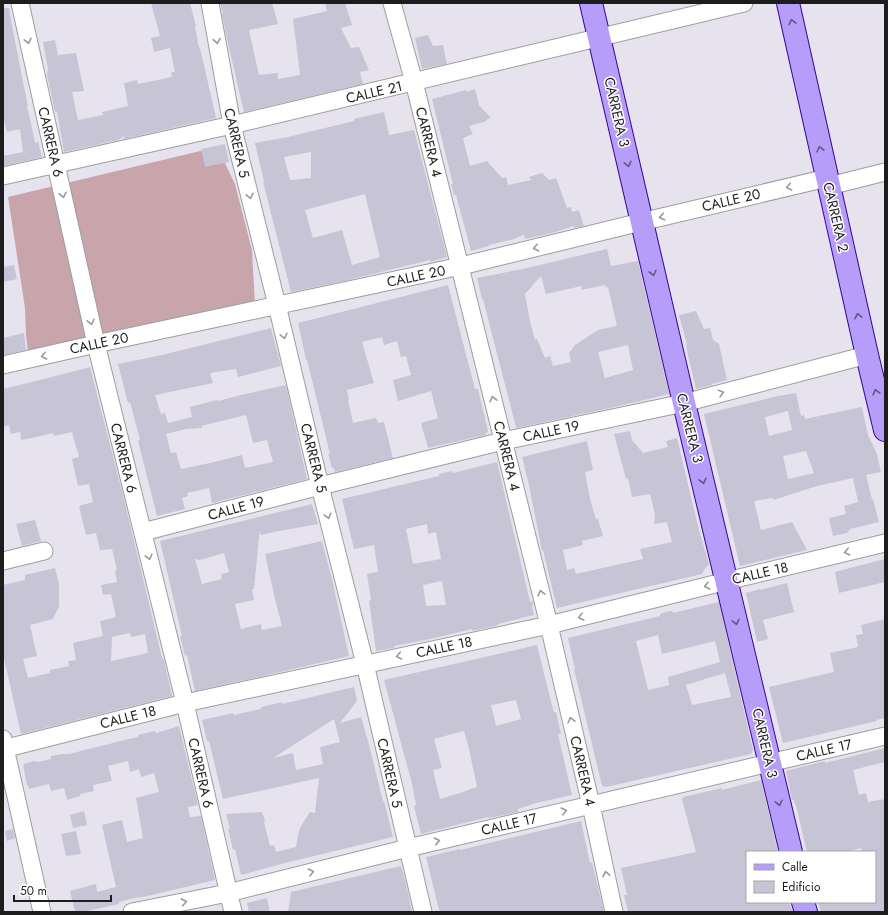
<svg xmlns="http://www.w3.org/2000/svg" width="888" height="915" font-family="Jost,sans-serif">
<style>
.cemetery{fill:#c7a5aa}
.building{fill:#c6c4d5;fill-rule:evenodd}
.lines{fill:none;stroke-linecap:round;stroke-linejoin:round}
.minor-casing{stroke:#9e9e9e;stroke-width:19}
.major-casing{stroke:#380394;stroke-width:24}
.minor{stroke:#fff;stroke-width:17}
.major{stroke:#b69dfa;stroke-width:22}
.oneway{stroke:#625780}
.oneway2{stroke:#999}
.labels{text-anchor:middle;stroke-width:3;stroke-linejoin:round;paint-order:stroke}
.street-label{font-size:14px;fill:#1d1d1d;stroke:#fff}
</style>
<rect width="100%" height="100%" fill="#e7e3ee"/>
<path class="cemetery" d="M217,147L235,184L252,250L255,306L28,352L26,335L25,308L8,197Z"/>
<path class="building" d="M151,3H190L196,26H195L198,41H197L201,52L216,118L124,139V136L118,140L64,152L57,112H55L47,75L48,69L43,42L55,40L58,55L76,53L84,91L72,92L78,120L103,115L102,112L128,106L124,83L137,80L138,84L172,77L171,72H175L170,48L154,52L151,38L160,36Z
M220,3H272L278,24L249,30L259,75L278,73V79L300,75L293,19L327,11L325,3H345L352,25L341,28L351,48L359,47L369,70L360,72L363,84L244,112L227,39L222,14H223Z
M3,8H9L13,31L28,107H27L30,118L35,143L38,142L42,157L3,166V156L23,152L20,129L7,132L4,120H3Z
M428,35L433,46L443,45L447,64L422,69L415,38Z
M475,89L479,105L491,118L487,119V121L469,126L473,134L463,138L470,166L487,161L502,178L506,177L508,185L531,180L529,177L542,173L549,180L556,178L567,208L571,207L572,212L579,210L584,226L574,228V226L552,233L525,239L524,235L514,239L489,245V246L471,251L456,195H454L451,184H453L432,99L466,90L467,92Z
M384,112L389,135L414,130L447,257L430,262V260L344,281L291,292L263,182H264L255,143L288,137L354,121V119ZM311,152V178L290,180L284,157ZM365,194L380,257L352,265L342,230L313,238L305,210Z
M225,144L229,162L205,167L201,149Z
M607,249L611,266L638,261L669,394L619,406L517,428L516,427L503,377L486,311L483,299H482L477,278L512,271L523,269ZM541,276L546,294L582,286L581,290L605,285L606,288L608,287L617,326L598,330L575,345L569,353L571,362L553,366L550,356L545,358L537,339L535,340L530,321L525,294ZM628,345L633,370L605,378L598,352Z
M14,265L17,279L3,282V267Z
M448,285L475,389H478L488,431L485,435L428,448L421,423L438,418L431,391L398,401L393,380L411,375L406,356L401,357L397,341L384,345L382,337L362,342L374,383L347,390L349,400H348L353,423L376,418L378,423L384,422L393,458L335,472L334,468H332L328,454H330L309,368L307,360H306L298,323Z
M696,311L704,329L710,328L713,340L719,344L727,380L712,384V385L696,389L688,356V355L686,344H687L679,315Z
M271,328L281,366L238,377L236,369L210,373L213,383L155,395L161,414L165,413L168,423L192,417L190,407L217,400L218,401L241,395L286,385L307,479L212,503L209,488L187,493L188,496L182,498L185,509L157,516L138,441L140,440L130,402L128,403L118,364L162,355ZM246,415L253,443L267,440L273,462L245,468L242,455L210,463L181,469L176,452L171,453L166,434L186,429L202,428L201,426Z
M24,333L26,350L3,355V338Z
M90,367L123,495L162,658L164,660L172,696L21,734L3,654V585L25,580V575L55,568L59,584V606L53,619L30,625L37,656L23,659L28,678L50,673V670L69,666L68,661L76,660L73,643L103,636L100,621L116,617L111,594L103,595L101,585L117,582L115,570H117L112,549L100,550L96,533L86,535L79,506L93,502L89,484L78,486L72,459L79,457L72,432L54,436L53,433L32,438L21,440L20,432L11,434L9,425L3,427V389L40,380ZM130,633L131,637L145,634L148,653L111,661L112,637Z
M796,393L801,416L804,415L805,419L862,407L868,435L877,454L881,472L866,475L872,499H873L879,522L850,529L847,533L833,536L829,518L846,514L844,506L858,502L853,478L817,486L773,500V498L754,501L761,530L792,522L807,550L740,566L704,414L778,396ZM788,411L792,430L769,436L765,417ZM806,451L814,473L788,479L783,456Z
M630,431L632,440L643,453L668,447L666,441L677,438L699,530L709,564L708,565V566L706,567L702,574L557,608L543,550L542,551L529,485L522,457L587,441L593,470L585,472L590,499L596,519H598L603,536L582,541L583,545L563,550L567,570L574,568L576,574L643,559L640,549L672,542L667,522L654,524L655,514L650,494L632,497L628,478L626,479L614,434Z
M497,462L524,576L530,602L533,601V602L532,608L534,615L498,624V625L491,627L473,631L472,629L430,639L394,646V648L376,651L369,601L371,600L367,574L378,572L374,545L354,549L342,499L439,476V474L452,471L453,473ZM427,524L428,534L436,532L441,559L413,564L406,529ZM442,581L446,605L426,606L423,585Z
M312,504L318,524L274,532L261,535L260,531L259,536V537L254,589H252L254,600L235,604L241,629L261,624L262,630L282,626L275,599L265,554L322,541L332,579L349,656L272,674L195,691L187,655L185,656L180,636H182L160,541ZM224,553L229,572L221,574L222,579L202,584L195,559L200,560Z
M35,520L41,541L22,546L16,524Z
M885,559V582L839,593L835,572Z
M787,583L794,612L763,620L768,639L757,642L746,593L760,589V590Z
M719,602L753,750L751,754L606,787L602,786L574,669H575L568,638L660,616V614L666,612L672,611L673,613ZM658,635L662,654L715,641L720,662L668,677L669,685L648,690L636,641ZM725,673L731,697L692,705L686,685Z
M885,619V718L876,720L877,721L783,743L769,687L834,672L830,653L858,647L856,635L863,634L861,625Z
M537,645L551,702L554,712H556L561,734H558L572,795L536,803L518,809V812L489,818L488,817L421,834L414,806L416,805L412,784L384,680ZM516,700L521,719L496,726L491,705ZM464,731L469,749L477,787L463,792L440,799L433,770L442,768L434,739Z
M354,687L357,701L340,723L361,717L370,748L380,790L383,801H384L393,837L285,863L241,875L235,849L233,850L228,828L230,829L226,814L262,812L265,821L264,822L270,846L274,845L276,852L296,847L299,830L303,823L310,812L315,813L319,778L223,799L209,741H207L202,720L233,713L234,715L261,709V707L274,704L282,702V704ZM334,719L340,742L320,747L323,764L296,770L293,753L273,758Z
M179,726L198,805L188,807L190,817L201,816L215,880L139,898V897L119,902V904L82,912H75L70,891L96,884L97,892L116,887L102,825L122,820L127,842L143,838L136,798L159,792L154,773L141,777L139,769L130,772L128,761L108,766L112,781L93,785L94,791L80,794V796L67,800L64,788L51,791L49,784L29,789L28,785L27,786L23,765H24V764L34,761L38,762L51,759V756L62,754H69L129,739L138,737V735L155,731L156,733Z
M885,748V762L853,770L859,795L866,793L868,802L885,799V912H821L818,902H875V852H862L861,848L847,852H807L796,806L793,799L792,800L786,771L825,761V763Z
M761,780L778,852H747V902H789L793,912H628L624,895H627L621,868L696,852L682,799L683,797L722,788V790Z
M84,811L87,825L73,828L70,815Z
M581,821L590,863L592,862L604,912H440L438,906L426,857L460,849V850Z
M13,829L15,838L7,841L5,831Z
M76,831L81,854L66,856L61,834Z
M401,866L406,883L412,912H288L291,892Z
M267,898L270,912H249L247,903Z"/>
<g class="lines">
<g class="minor-casing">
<path id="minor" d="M20,3L96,344L185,703L233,912
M210,3L232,125L277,305L320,486L365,664L423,912
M392,3L414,82L549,625L591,805L614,912
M3,176L232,125L744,3
M829,186L885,172
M3,365L96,344L461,266L641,222L827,178
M143,532L320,486L503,441L684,403L867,355
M3,561L44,551
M3,739L42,912
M3,749L185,703L549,625L727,581L885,543
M132,912L228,893L408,848L769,763L885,736"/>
</g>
<g class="major-casing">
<path id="major" d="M591,3L684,403L791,852
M788,3L867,355L885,430
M803,902L806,912"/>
</g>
<use href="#minor" class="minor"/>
<use href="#major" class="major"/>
</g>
<defs><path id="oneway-chevron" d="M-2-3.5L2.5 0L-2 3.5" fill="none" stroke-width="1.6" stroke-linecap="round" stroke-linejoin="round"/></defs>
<g class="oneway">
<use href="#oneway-chevron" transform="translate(792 22) rotate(-103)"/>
<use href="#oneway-chevron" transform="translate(820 149) rotate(-103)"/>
<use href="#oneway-chevron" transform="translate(628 164) rotate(77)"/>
<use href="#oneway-chevron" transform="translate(653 273) rotate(77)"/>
<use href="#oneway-chevron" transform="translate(858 316) rotate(-103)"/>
<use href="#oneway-chevron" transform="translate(876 392) rotate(-104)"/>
<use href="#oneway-chevron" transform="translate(703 481) rotate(76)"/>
<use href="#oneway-chevron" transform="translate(736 622) rotate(77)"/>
<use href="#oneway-chevron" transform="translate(779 803) rotate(76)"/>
</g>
<g class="oneway2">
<use href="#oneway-chevron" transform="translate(28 41) rotate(77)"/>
<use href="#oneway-chevron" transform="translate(217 41) rotate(80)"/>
<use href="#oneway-chevron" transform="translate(789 187) rotate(167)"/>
<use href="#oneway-chevron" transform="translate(63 195) rotate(77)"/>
<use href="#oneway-chevron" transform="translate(250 196) rotate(76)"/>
<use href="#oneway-chevron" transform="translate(662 217) rotate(167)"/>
<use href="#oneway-chevron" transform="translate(536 248) rotate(166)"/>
<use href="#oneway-chevron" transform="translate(91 322) rotate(77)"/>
<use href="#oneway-chevron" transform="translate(284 336) rotate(77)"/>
<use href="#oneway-chevron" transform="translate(44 356) rotate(167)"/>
<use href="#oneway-chevron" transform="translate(721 393) rotate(-15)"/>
<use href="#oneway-chevron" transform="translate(493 399) rotate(-104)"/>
<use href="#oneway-chevron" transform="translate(328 516) rotate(76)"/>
<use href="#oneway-chevron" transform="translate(847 552) rotate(167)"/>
<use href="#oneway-chevron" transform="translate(149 557) rotate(76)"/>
<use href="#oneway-chevron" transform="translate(707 586) rotate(166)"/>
<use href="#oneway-chevron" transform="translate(541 593) rotate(-104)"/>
<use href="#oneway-chevron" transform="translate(581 617) rotate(166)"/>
<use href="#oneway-chevron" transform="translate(399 656) rotate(168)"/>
<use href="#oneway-chevron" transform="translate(571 720) rotate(-103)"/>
<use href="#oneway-chevron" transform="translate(564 811) rotate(-13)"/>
<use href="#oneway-chevron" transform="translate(437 841) rotate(-13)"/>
<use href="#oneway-chevron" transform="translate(311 872) rotate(-14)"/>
<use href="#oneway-chevron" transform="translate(606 874) rotate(-102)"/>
<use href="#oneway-chevron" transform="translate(184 902) rotate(-11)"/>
</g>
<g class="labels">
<g class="street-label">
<text transform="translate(374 92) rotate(-13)" y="5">CALLE 21</text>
<text transform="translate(617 112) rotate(77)" y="5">CARRERA 3</text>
<text transform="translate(51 142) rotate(77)" y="5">CARRERA 6</text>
<text transform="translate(429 142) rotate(76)" y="5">CARRERA 4</text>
<text transform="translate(237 143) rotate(77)" y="5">CARRERA 5</text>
<text transform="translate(731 200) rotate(-13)" y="5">CALLE 20</text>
<text transform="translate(836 217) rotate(77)" y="5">CARRERA 2</text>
<text transform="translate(416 276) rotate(-12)" y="5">CALLE 20</text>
<text transform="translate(99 343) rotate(-12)" y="5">CALLE 20</text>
<text transform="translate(690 428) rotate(76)" y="5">CARRERA 3</text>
<text transform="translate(551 431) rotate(-12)" y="5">CALLE 19</text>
<text transform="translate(507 456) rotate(76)" y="5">CARRERA 4</text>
<text transform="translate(124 458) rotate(76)" y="5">CARRERA 6</text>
<text transform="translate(314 458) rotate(76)" y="5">CARRERA 5</text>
<text transform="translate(236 508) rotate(-15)" y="5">CALLE 19</text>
<text transform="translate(760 573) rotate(-13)" y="5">CALLE 18</text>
<text transform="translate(444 647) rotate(-12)" y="5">CALLE 18</text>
<text transform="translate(128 717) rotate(-14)" y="5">CALLE 18</text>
<text transform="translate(765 743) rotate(77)" y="5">CARRERA 3</text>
<text transform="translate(824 750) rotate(-13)" y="5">CALLE 17</text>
<text transform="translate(583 771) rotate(77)" y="5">CARRERA 4</text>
<text transform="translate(201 773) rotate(77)" y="5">CARRERA 6</text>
<text transform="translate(390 773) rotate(77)" y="5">CARRERA 5</text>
<text transform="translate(509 824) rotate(-13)" y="5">CALLE 17</text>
</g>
</g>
<rect width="888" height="915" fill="none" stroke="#1d1d1d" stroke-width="8"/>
<rect x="746" y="851" width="130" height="52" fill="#ffffff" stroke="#a5a5a5"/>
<rect x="754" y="864" width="20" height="6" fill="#b69dfa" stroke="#a5a5a5"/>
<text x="782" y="871" font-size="12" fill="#1d1d1d">Calle</text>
<rect x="754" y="881" width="20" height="12" fill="#c6c4d5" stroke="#a5a5a5"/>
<text x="782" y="891" font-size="12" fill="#1d1d1d">Edificio</text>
<path d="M14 895v6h97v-6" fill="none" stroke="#1d1d1d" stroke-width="2"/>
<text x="20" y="895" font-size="12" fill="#1d1d1d" stroke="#ffffff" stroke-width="3" paint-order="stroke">50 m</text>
</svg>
